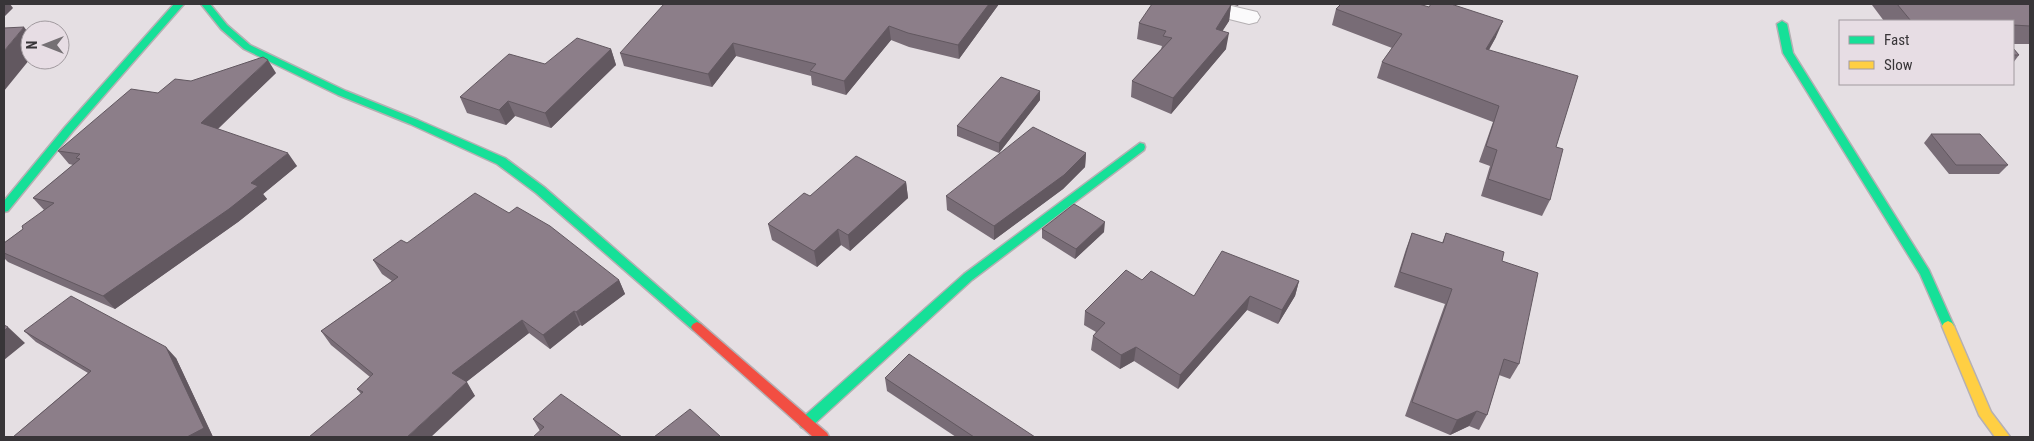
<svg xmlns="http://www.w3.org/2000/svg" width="2034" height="441" font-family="'Roboto Condensed',sans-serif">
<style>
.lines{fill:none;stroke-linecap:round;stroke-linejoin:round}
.street-casing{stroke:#b5b0b3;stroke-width:2}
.fast-casing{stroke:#b5b0b3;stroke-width:3}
.slow-casing{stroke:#b5b0b3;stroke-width:3}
.jam-casing{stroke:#b5b0b3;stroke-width:3}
.street{fill:#fbfafb;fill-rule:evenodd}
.fast{fill:#16e098;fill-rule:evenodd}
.slow{fill:#ffcf43;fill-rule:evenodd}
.jam{fill:#f24e42;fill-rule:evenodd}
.wall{fill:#786c76}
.shaded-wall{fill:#625860}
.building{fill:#8c7e89;stroke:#625860}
</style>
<rect width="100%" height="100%" fill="#e5dfe3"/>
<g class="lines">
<g class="street-casing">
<path id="street" d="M1186,4H1223L1257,12L1260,17L1257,22L1249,24L1189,9Z"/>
</g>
<g class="fast-casing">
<path id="fast" d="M174,4H184L73,131L8,211L4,212V201L65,127Z
M201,4H210L227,25L250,45L346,91L418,120L505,158L544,187L701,324L703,327L701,330L697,332L693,330L536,193L497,164L410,124L338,95L244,49L221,29Z
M1782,21L1787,24L1793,53L1929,270L1954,326L1952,329L1948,331L1944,329L1920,274L1783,53L1777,24Z
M1140,143L1144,144L1145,147L1144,150L972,280L811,427L806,429L801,427L799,423L801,419L964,274Z"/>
</g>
<g class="slow-casing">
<path id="slow" d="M1948,321L1952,323L1954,326L1991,412L2010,437H1995L1979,415L1942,326L1944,323Z"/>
</g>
<g class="jam-casing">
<path id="jam" d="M697,322L701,324L827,433L829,437H813L693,330L691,327L693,324Z"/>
</g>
<use href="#street" class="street"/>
<use href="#fast" class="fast"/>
<use href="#slow" class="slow"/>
<use href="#jam" class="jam"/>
</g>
<path class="wall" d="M999,4L959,59L909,47L891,40L846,95L812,85L811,76L736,56L712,87L624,66L620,53Z
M1230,4H1239L1238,6Z
M1872,4H2030V44H2013V21H1884L1872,5Z
M1231,5L1229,21L1222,31L1226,49L1171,114L1131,97L1132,81L1161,49L1162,46L1137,39L1139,23Z
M1336,9L1496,37L1489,50L1556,147L1550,200L1542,216L1481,196L1490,166L1479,162L1493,122L1377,78L1382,62L1392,48L1332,25Z
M2013,48L2019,55L2013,63Z
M611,49L616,65L551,128L515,116L506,125L467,113L460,97L545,64Z
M276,73L218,129L297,166L263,194L267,199L238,222L115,309L8,262L4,258V243L23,229L44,210L33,198L73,165L69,164L58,151L158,93Z
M1040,91V100L999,153L957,136V126Z
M1931,134L2008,165L1999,174H1949L1924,143Z
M1086,153L1085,167L1063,189L994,240L947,210L946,196Z
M906,182L908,198L850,251L841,245L817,267L772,240L768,224L810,196Z
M1042,229L1104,232L1075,259L1042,238Z
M1412,233L1442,243L1446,233L1502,261L1519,364L1510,379L1499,375L1487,415L1479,430L1469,426L1450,435L1405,416L1445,304L1394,287L1406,249Z
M407,243L619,280L625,294L582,326L580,325L550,349L529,333L466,382L475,396L361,394L357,389L370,377L331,345L321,331L392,281L382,274L373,260Z
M1142,280L1194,296L1299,281L1295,296L1278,324L1247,310L1178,389L1134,361L1120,369L1091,350L1093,336L1096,332L1084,325L1085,311Z
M24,331L176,358L213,437H13L88,373L36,342Z
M885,378L1035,437H956L887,391Z
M533,419L622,437L540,431Z"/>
<path class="shaded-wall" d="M4,4H10L13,8L4,17Z
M989,4H999L959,59L958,45Z
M1231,5L1229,21L1213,46L1216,29Z
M1503,21L1496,37L1480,65L1486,49Z
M889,26L891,40L846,95L844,81Z
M24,27L30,35V59L4,91V51Z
M1229,33L1226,49L1171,114L1173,98Z
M733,43L736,56L712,87L708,74Z
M611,49L616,65L551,128L545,113Z
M268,60L276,73L210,136L201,123Z
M1040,91V100L999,153V143Z
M508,101L515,116L506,125L499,110Z
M288,153L297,166L263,194L267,199L238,222L115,309L103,296L251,183Z
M1086,153L1085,167L1063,189L994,240V226Z
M906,182L908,198L850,251L848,235Z
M1105,222L1104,232L1075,259L1076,249Z
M838,229L841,245L817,267L814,251Z
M619,280L625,294L582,326L576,312Z
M1299,281L1295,296L1278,324L1282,310Z
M1250,296L1247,310L1178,389L1180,375Z
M574,311L580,325L550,349L543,335Z
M522,320L529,333L460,387L452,373Z
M8,327L25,343L4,360V331Z
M166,347L176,358L213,437H187Z
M1136,347L1134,361L1120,369L1121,355Z
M467,382L475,396L431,437H407Z
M1477,411L1469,426L1450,435L1457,420Z"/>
<path class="building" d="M664,4H989L958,45L908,33L889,26L844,81L810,71L816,64L733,43L708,74L620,53Z
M1152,4H1227L1231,5L1216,29L1229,33L1173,98L1132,81L1172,38L1163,36L1166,31L1139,23Z
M1341,4H1419L1429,7L1431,4H1451L1503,21L1486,49L1578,76L1556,147L1563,149L1550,200L1488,179L1497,150L1486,146L1499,106L1382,62L1402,34L1336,9Z
M1897,4H2030V26L2013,25V21H1911Z
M24,27L4,51V28Z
M577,38L611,49L545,113L508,101L499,110L460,97L509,54L545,64Z
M2013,48L2019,55H2013Z
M263,57L268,60L201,123L288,153L251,183L258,186L229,209L103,296L4,253V243L23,229L22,226L54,203L33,198L80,159L76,158L80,154L58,151L131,89L158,93L175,79L191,81Z
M1001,77L1040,91L999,143L957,126Z
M1033,127L1086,153L1064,175L994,226L946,196Z
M1931,134H1980L2008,165H1956Z
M856,156L906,182L848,235L838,229L814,251L768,224L804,193L810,196Z
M475,193L509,213L517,207L550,226L619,280L576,312L574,311L543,335L522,320L452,373L467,382L407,437H309L363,392L357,389L373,374L321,331L398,277L373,260L401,240L407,243Z
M1074,204L1105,222L1076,249L1042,229Z
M1412,233L1443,243L1446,233L1504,252L1502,261L1538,273L1519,364L1504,359L1487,415L1477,411L1457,420L1412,402L1452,289L1400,272Z
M1222,251L1299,281L1282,310L1250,296L1180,375L1136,347L1121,355L1093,336L1105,323L1085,311L1126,270L1142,280L1151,271L1194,296Z
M71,296L166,347L204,428L187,437H13L91,371L24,331Z
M4,325L8,327L4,331Z
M909,354L1035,437H974L885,378Z
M561,394L622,437H533L544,427L533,419Z
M690,409L721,437H654Z"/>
<rect width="2034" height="441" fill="none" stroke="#383538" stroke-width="10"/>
<rect x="1839" y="20" width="175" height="65" fill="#e7dde4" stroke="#a19a9f"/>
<rect x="1849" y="36" width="25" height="8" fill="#16e098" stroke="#a19a9f"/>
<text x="1884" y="45" font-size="15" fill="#383538">Fast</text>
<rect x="1849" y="61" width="25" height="8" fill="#ffcf43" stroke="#a19a9f"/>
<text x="1884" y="70" font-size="15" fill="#383538">Slow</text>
<g transform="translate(45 45) rotate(270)"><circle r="24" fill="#e7dde4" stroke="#a19a9f"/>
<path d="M0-4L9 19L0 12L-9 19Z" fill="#757074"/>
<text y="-8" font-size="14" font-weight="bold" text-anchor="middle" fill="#383538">N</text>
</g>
</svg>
